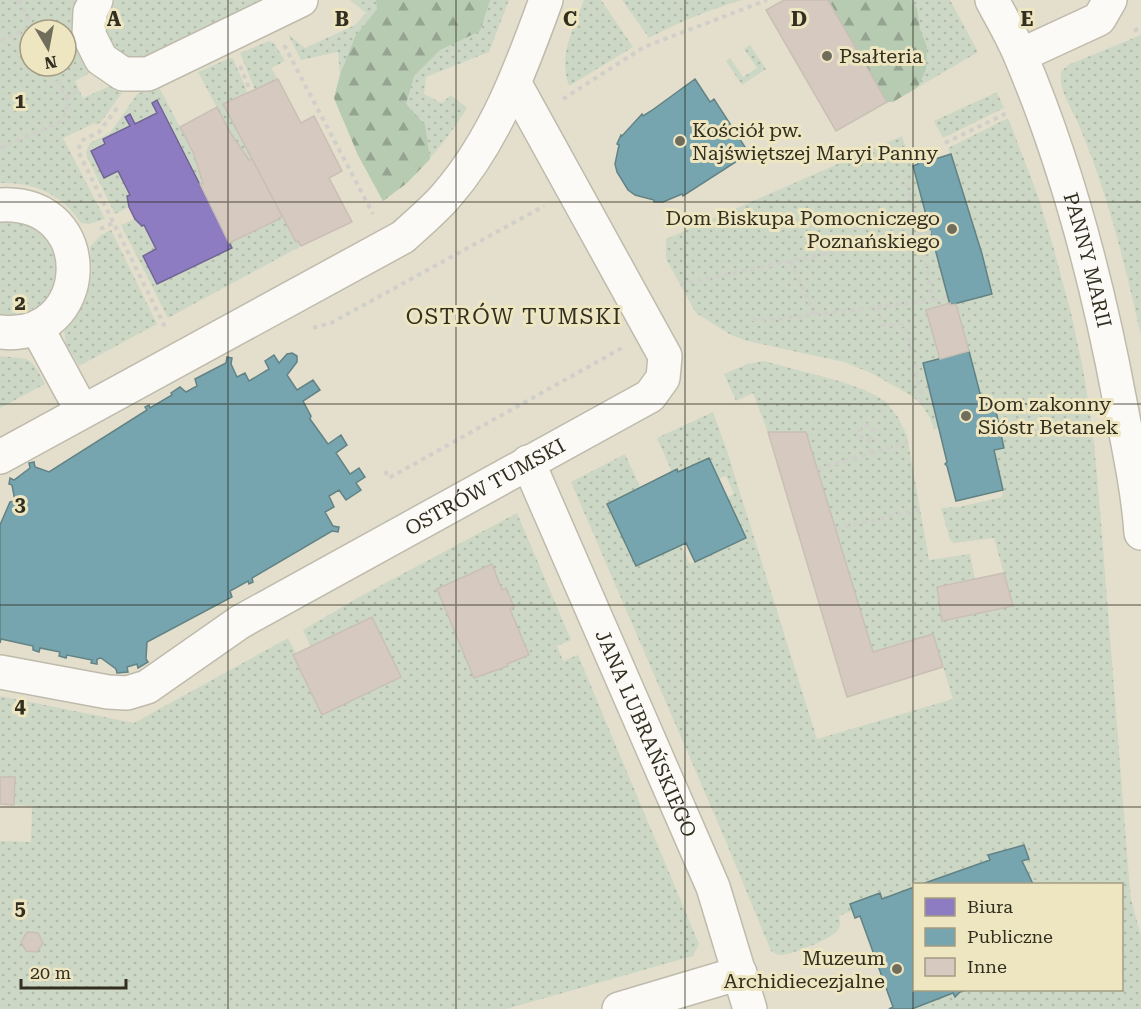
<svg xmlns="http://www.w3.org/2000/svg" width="1141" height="1009" font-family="'Roboto Serif',serif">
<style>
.grass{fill:url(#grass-dots);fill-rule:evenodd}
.forest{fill:url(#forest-firs)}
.offices{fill:#8e7cc3;stroke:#726592;stroke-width:1.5}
.public{fill:#76a5af;stroke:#628284;stroke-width:1.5}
.building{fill:#d6cac0;stroke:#c9bfb5;stroke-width:1.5}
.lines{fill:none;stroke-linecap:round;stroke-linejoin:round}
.minor-casing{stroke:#bfbbac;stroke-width:36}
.path{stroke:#d0cfc9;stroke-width:4;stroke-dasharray:4.5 4.5;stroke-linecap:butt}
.minor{stroke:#fbfaf7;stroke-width:33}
.grid{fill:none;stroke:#322f21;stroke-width:1.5;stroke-opacity:0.55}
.poi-dot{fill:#706d5d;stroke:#eee5c1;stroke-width:2}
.labels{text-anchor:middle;stroke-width:6;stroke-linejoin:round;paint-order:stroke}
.poi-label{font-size:20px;fill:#322f21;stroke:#eee5c1;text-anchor:start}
.street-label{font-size:20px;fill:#322f21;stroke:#eee5c1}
.quarter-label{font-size:22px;letter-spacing:1.5px;fill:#322f21;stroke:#eee5c1}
.grid-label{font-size:20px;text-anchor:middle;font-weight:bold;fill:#322f21;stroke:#eee5c1;stroke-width:6;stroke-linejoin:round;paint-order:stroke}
</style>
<defs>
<pattern id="grass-dots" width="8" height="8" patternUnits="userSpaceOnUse" patternTransform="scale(1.5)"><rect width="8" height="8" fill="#ccd8c5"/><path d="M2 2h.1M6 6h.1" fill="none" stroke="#b0baa9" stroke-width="1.8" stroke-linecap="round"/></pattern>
<pattern id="forest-firs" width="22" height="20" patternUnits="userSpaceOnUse" patternTransform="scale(1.5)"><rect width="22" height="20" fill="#b7cab2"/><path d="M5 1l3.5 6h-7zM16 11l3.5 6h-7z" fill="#95a490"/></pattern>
</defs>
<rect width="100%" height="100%" fill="#e4dfcc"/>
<path class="grass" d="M0,0H79L93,71L75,81L83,98L110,86L124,90L101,122L96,125L95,123L63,138L105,219L89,224L81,223C62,194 34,182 0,183ZM30,30H66V66H30Z
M115,0H285L145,62C110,62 92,28 115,0Z
M350,0H509L489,52L426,77L424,94L442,103L451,95L467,108C443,146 419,174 383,201L358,155L334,98L340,75L338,52L301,60L288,34L305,48L355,25L366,13Z
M584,0H601L633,47L569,86C558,55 573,29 584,0Z
M622,0H742C709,10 679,22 649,38Z
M828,0H950L978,52L893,102H887Z
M1141,35V336C1125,264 1107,191 1078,123C1071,107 1058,89 1061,72L1068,65Z
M269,41L274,43L285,61L271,68L278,79L255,90L240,53Z
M750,45L766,69L742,85L726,61L730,58L743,77L757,68L744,49Z
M230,58L233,59L248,93L223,104L252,159L249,160L231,134L198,72Z
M160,89L193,152L203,183L200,184L157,100L152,103L157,113L135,124L130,115L125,116L130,126L104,140L105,144L91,151L104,178L118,171L130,195L127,196L129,207L115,214L87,157L86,152L90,143L110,133L138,93Z
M997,92L1004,108L943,138L934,121Z
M1008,118L1038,196L1053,246L1071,313L1083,369L1093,432L1100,510L1129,878L1131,899L1141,936V1009H912L953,993L955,997L960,992L967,990H1122V884H1033L1022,861L1028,859L1024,845L988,855L990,860L922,884H914V887L839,916C840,921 841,926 838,930C834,938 789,956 780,955C776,954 775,953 771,951L724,837L571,482L625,454L640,487L637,488L638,491L608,505L636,566L681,545L690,564L746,539L727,497L734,494L726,476L719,479L678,472L677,470L672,472L657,438L713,412L727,451L817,739L953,699L933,634L873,652L806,433L768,432L753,393L736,401L724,374L747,364L764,361L839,381L865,390L885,401L898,417L907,436L929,560L970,554L975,579L937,587L942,621L1013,606L994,538L954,543L950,540L941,508L959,507L1002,497L1003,490L994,450L1004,447L994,403L983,405L956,304L991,294L982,254L948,148Z
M902,136L924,200L950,303L927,310L940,359L923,363L939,428L934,429L930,418L921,404L912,396L871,373L844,362L747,341L731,335L696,313L666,259V239Z
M282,216L296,242L298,241L301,246L168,318L121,225L135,219L142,226L144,225L156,249L143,256L157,283L232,248L229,243L275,222Z
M10,218C20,222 35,225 44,232C51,237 55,248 57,256C64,290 34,321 0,314V220Z
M111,230L157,324L79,366L66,344L64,331L86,299L92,272L90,247L101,235Z
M0,356C32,360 29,354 45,384L0,408Z
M517,513L571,640L557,646L563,661L578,655L699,944L693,956L506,1009H0V841L31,842L32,806L14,805L15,778L0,777V696L134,723L288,638L296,654L293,656L322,715L401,676L372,618L311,647L303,630L361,596Z"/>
<path class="forest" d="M376,0H490L480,31L440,50L414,76L406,104L425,125L430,159L407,183L383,201L358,155L334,98L340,75L355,37L377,9Z
M828,0H911L917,9L920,29L927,47L926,69L918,87L893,102H887Z"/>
<path class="offices" d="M157,100L232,248L157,284L143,256L156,249L144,225L142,226L135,219L129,207L127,196L130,195L118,171L104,178L91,151L105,144L103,139L130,126L125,117L130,114L135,124L157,113L152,103Z"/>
<path class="public" d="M695,79L710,102L714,99L747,150L745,156L683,196L682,194L663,202H654V200L635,195L628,190L617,172L615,164L619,145L617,144L621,135L622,136L642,114L643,116L651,111Z
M951,154L982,254L992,294L950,305L913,166L918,164L917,161L928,158L929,161Z
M969,351L983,405L994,402L1004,448L994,450L1003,490L956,501L947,466L945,464L947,462L923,363Z
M292,353L297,356V362L287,375L297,390L313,380L320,390L303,401L311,416L310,419L328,444L341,435L347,445L336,453L350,474L359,468L365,477L356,483L361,490L346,500L339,490L329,496L334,507L325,512L333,526L339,527L338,532L332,531L252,578L253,582L249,584L248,581L230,591L232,597L147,642L146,659L148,662L138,668L137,664L127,667L128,672L117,673L116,669L101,658L97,659V664L91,663L92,660L67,655L66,658L59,656L60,652L40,648L39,652L33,650V646L1,639L0,643V525L10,502L15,501L12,485L9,484L10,478L14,480L30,468L29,463L34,462L35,467L49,472L147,410L145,407L149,405L150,408L172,395L171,393L180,387L186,392L197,386L195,379L226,363L227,357L232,358L231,364L237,377L245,373L249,381L269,369L265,361L274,355L279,363L287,354Z
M709,458L746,538L695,562L686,543L636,566L607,504L677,469L678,472Z
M1024,845L1029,859L1022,861L1033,884H922L990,860L988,855Z
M914,887V990H967L960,992L955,997L953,993L912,1009H889L893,1007L860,916L855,918L850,904L880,893L882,899Z"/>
<path class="building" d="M784,0H828L887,102L836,131L766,10Z
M278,79L301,123L314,116L342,171L329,178L352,222L301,246L298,241L296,242L223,104Z
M217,107L231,134L249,160L252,159L282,216L275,221L229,243L200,184L203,183L193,152L180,127Z
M950,303V305L956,304L969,351L940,359L926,310Z
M768,432H806L873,652L933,634L943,667L847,697Z
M492,564L502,590L506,588L514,607L510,609L529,655L507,664L508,666L474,678L437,589Z
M1004,573L1013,606L942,621L937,587Z
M372,617L401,677L322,715L293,655Z
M0,777H15L14,805L0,804Z
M27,932L38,933L43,943L37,952L26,951L21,942Z"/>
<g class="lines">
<g class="minor-casing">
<g id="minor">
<path d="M96,0L90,12L89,35L101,59L123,74H148L301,0"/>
<path id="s1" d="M992,0C1002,19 1013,37 1021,57C1068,168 1098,284 1120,402C1128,445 1138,489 1141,533"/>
<path d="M1021,55L1099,19L1110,0"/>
<path d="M0,205C102,200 93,343 0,332"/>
<path d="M37,328L82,411"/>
<path d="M0,457L403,237C417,224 433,211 446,196C495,140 521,69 546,0"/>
<path id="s2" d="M528,462L713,887L750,1009"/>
<path id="s3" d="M0,672L108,692L127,693L147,687L240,622L650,396L663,378L665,356L515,84"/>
<path d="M619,1009L740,973"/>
</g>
</g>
<path class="path" d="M19,0L34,30
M1134,31L1141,27
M0,41L32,27
M284,45L373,214
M240,66L249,88
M65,97L80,90
M563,99L644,47L767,0
M117,108L99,132L81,141L78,151L166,329
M945,143L1007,113
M0,148L62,121L69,104L51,66
M100,229L113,223
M791,261L814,314
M680,284L931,232
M933,300L948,297
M878,307L882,325H905L922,397L921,404
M752,319L771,320L933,300L906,177
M313,328L331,323L544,206
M859 432a7 7 0 1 1 14 0a7 7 0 1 1-14 0Z
M868,439L872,452
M818,469L908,442
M385,471L389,478L622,348
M836,529L920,509"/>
<use href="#minor" class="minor"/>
</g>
<path class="grid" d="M228,0V1009M456,0V1009M685,0V1009M913,0V1009M0,202H1141M0,404H1141M0,605H1141M0,807H1141"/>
<g class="poi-dot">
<circle cx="827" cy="56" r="6"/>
<circle cx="680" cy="141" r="6"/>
<circle cx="952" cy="229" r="6"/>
<circle cx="966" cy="416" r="6"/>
<circle cx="897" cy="969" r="6"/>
</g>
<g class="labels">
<g class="poi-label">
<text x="839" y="63">Psałteria</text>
<text x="692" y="137">Kościół pw.<tspan x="692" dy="23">Najświętszej Maryi Panny</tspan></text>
<text x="940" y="225" text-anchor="end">Dom Biskupa Pomocniczego<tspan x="940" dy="23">Poznańskiego</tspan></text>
<text x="978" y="411">Dom zakonny<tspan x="978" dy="23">Sióstr Betanek</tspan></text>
<text x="885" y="965" text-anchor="end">Muzeum<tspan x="885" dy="23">Archidiecezjalne</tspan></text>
</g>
<g class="street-label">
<text dy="7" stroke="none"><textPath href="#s1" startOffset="278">PANNY MARII</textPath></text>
<text dy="7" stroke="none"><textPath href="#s3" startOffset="543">OSTRÓW TUMSKI</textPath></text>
<text dy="7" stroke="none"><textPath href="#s2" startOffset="296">JANA LUBRAŃSKIEGO</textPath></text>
</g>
<g class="quarter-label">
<text x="514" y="324">OSTRÓW TUMSKI</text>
</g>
</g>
<g class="grid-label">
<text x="114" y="26">A</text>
<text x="342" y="26">B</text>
<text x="570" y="26">C</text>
<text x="799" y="26">D</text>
<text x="1027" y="26">E</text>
<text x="20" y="108">1</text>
<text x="20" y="310">2</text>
<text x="20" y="511">3</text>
<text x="20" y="713">4</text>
<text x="20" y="915">5</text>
</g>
<rect x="913" y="883" width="210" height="108" fill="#eee5c1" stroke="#a39c81" stroke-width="1.5"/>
<rect x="925" y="898" width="30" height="18" fill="#8e7cc3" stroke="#a39c81" stroke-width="1.5"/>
<text x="967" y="913" font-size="18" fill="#322f21">Biura</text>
<rect x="925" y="928" width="30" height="18" fill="#76a5af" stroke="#a39c81" stroke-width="1.5"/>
<text x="967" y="943" font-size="18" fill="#322f21">Publiczne</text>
<rect x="925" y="958" width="30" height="18" fill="#d6cac0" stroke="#a39c81" stroke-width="1.5"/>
<text x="967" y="973" font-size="18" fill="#322f21">Inne</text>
<g transform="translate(48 48) rotate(170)"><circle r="28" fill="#eee5c1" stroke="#a39c81" stroke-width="1.5"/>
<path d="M0-4.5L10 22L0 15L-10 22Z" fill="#706d5d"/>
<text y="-9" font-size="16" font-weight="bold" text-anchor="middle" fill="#322f21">N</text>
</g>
<path d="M21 979v9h105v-9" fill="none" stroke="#322f21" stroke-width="3"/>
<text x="30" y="979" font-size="18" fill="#322f21" stroke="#eee5c1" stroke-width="4.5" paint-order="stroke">20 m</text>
</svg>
